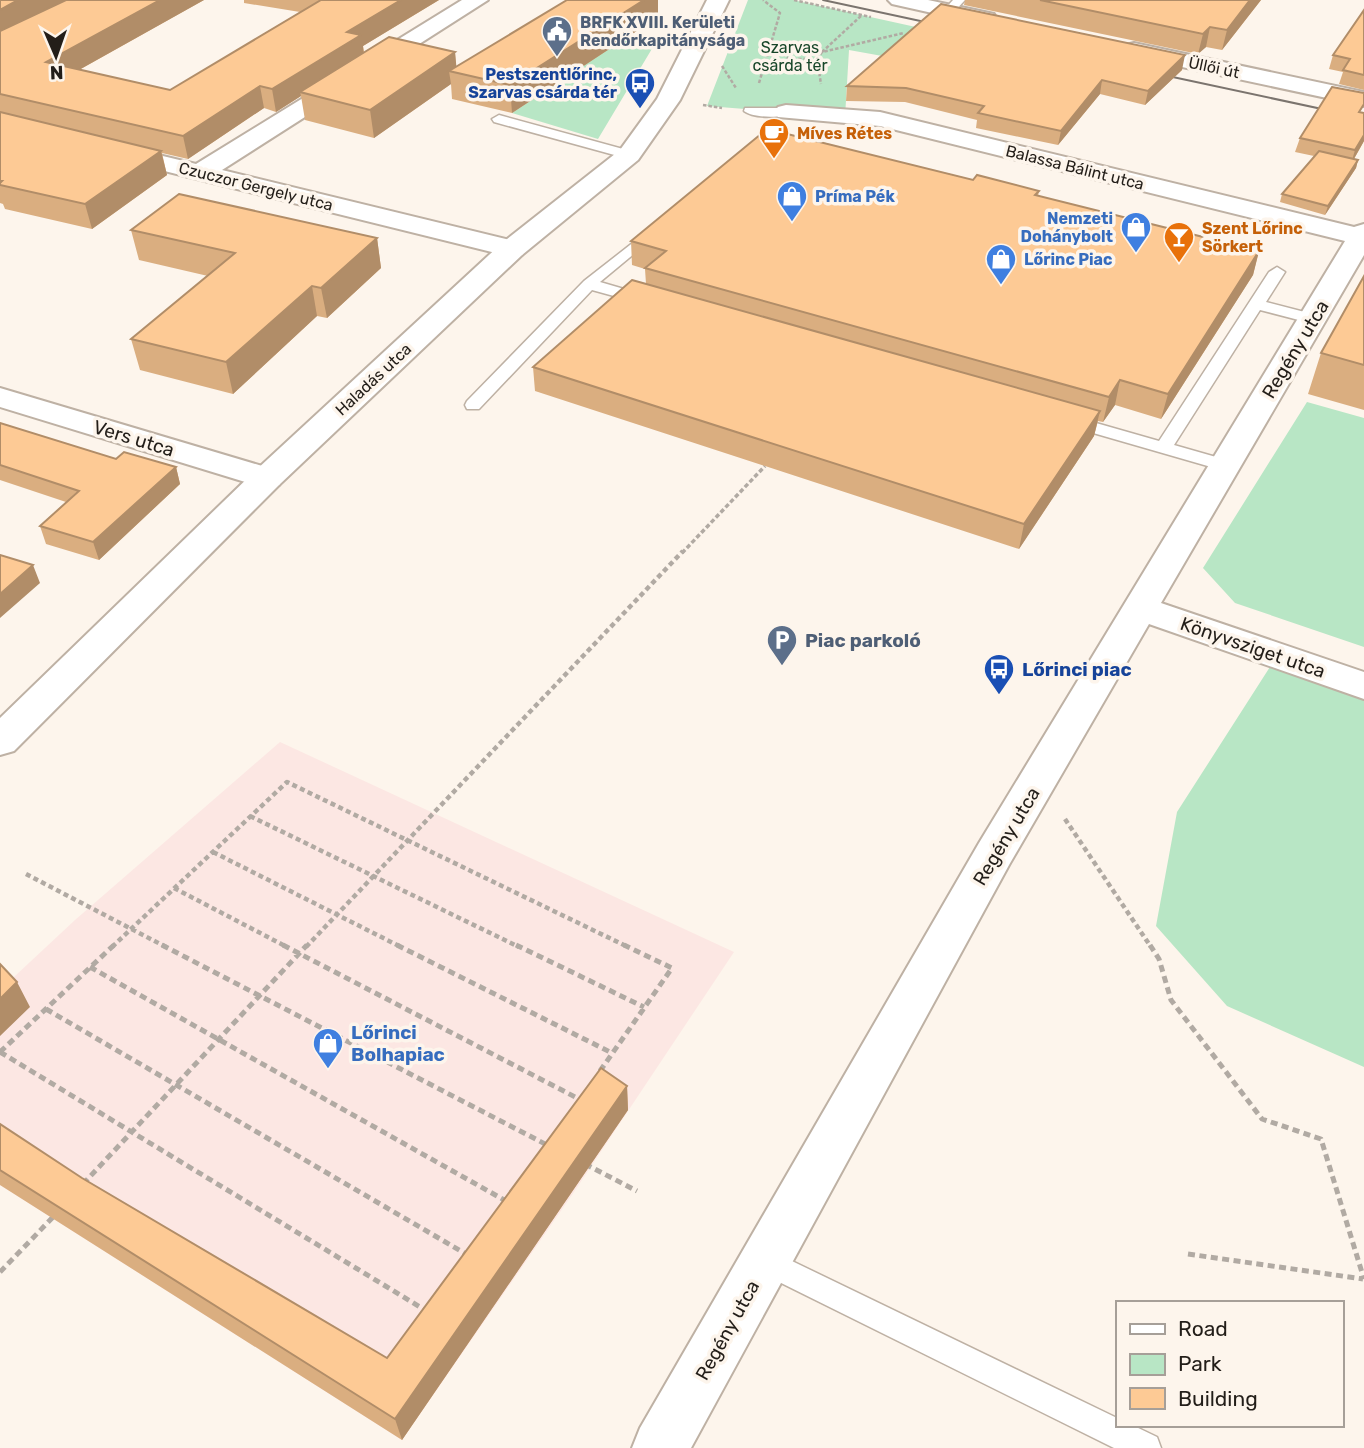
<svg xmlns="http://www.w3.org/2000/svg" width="1364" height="1448" font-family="Rubik,sans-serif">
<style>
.commercial{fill:#fce7e3}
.green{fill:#b8e6c5}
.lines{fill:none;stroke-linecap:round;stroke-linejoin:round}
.lane-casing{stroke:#beb1a4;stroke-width:3}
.street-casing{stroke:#beb1a4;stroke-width:4}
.secondary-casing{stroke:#beb1a4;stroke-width:4}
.path-far3{stroke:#b1aaa3;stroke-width:2.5;stroke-dasharray:3.5 2;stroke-linecap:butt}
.path-far2{stroke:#b1aaa3;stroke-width:3.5;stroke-dasharray:4.5 2.5;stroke-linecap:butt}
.path-far1{stroke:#b1aaa3;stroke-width:4.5;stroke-dasharray:5 3.5;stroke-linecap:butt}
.path{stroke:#b1aaa3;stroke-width:5;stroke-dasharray:7 4.5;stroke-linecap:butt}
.lane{fill:#fff;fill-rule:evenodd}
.street{fill:#fff;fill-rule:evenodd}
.secondary{fill:#fff;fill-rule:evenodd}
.tram{stroke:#7b746e;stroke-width:2}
.wall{fill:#daae80}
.shaded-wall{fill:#b18d68}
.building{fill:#fdca95;stroke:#b18d68;stroke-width:2}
.labels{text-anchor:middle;stroke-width:7;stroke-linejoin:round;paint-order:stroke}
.far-service-label{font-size:16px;font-weight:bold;fill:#4e5e75;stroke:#fdf5ec;text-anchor:start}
.far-park-label{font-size:16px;fill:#174629;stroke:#fdf5ec}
.far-street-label{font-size:16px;fill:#231e19;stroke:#fdf5ec}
.far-transit-label{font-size:16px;font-weight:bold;fill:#164399;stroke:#fdf5ec;text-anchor:end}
.far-food-label{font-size:16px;font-weight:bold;fill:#c56008;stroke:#fdf5ec;text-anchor:start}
.far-shop-label{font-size:16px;font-weight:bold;fill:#366cbe;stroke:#fdf5ec;text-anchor:start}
.street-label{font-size:19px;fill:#231e19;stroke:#fdf5ec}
.service-label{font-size:19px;font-weight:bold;fill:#4e5e75;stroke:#fdf5ec;text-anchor:start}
.transit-label{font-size:19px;font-weight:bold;fill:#164399;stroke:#fdf5ec;text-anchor:start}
.shop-label{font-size:19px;font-weight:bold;fill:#366cbe;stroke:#fdf5ec;text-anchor:start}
</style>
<rect width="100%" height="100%" fill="#fdf5ec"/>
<path class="commercial" d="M280,742L734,952L574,1192L402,1440L0,1185V990L75,920Z"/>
<path class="green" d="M748,0H793L934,31L899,59L849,50L845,117L707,106Z
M622,40L653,47L598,139L512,113Z
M1307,402L1364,418V647L1235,603L1203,568Z
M1277,656L1364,686V1067L1227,1006L1156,926L1177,812Z"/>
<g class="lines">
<g class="lane-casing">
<path id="lane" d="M953,0H965L953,13H945L943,11Z
M745,108H786L793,112C783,119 753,118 744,111Z
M499,115L634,152L636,155L629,159L494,122L492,119Z
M653,227L660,231L658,234L600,282L648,296V302L643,304L592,290L479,409H467L465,405L467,401L584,281Z
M1277,267L1285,272L1266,302L1320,316L1322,319L1314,324L1260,310L1174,445L1230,461L1233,465L1230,469H1218L1062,424L1059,420L1062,416L1068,415L1159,441L1269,272Z
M765,1248L1117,1418V1425H1132L1157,1437L1161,1448H1114L755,1270L751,1261L755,1252Z"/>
</g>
<g class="street-casing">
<path id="street" d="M462,0H488L222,170L522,243L526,249L522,255L512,257L104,156L101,151L104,146L113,144L196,164Z
M786,105L880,112L1354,227L1364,224V255L1161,603L1364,672V699L1149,624L1009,865L691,1448H632L640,1428L979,843L1345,241L880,126L778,117L774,112L778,107Z
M0,388L279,471L283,478L279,485L267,488L255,485L0,407Z"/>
</g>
<g class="secondary-casing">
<path id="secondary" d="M707,0H729L680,100L638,160L522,255L279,485L14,751L0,755V718L255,471L502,243L620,150L657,99Z
M888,0H928L994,14L997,19L986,25L892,4Z
M1134,43L1364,92V106L1126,55L1123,50L1126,45Z"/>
</g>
<path class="path-far3" d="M794,0L871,17
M771,42L789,59
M822,52L862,15
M817,59L822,52L904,33
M722,66L736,88
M763,73L789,59H817L821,84
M759,83L780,13L763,0
M703,105L722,108"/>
<path class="path-far2" d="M682,553L765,466"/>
<path class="path-far1" d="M250,816L519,947
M1065,819L1151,947
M213,852L401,947
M26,874L166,947
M174,888L287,947
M112,947L287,782L628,947
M306,947L683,551"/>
<path class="path" d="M162,945L549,1146
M283,945L579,1099
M397,945L612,1053
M516,945L644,1007
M1150,945L1159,959L1171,1000L1262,1119L1321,1139L1364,1279
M90,967L506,1201
M46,1009L466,1254
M0,1052L114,945
M0,1052L425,1310
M600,1071L672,968L624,945
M585,1164L637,1191
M83,1184L307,945
M1188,1254L1363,1279
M0,1272L56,1214"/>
<use href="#lane" class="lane"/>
<use href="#street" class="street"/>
<use href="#secondary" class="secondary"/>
<path class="tram" d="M823,0L939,25
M1154,73L1364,118"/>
</g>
<path class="wall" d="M0,0H204L79,70L170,90L300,12L244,3V0H439L363,46L364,52H455L456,67L658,17L512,113L452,99L451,84L374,138L305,120L301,96L276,112L264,108L188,159L162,153L167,175L92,229L5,209L3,204L0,203Z
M965,0H1261L1222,50L1206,47L1198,54L964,5Z
M1364,10V90L1339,84L1343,72L1329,69L1333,55Z
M1182,70L1145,105L1100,94L1058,145L976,128L977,120L905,102L846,101L847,86Z
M1364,113V141L1354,159L1358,160L1356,168L1325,215L1280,202L1282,194L1314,156L1295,152L1300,138Z
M973,180L1039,191L1038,196L1259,251L1253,275L1161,419L1115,405L1103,422L1098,421L1094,436L1019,549L535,391L533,367L646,284L645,269L632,265L631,241Z
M131,230L377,238L381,268L327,318L317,316L233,394L140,370L131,339L208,276L139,260Z
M1364,276V410L1308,394L1321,353Z
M0,423L116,459L176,467L180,484L99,560L46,544L40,526L66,502L0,480Z
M627,1086L628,1110L402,1440L0,1185V1124L82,1178L387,1358Z"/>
<path class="shaded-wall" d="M18,0H65L0,35V10Z
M160,0H204L52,85L46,62Z
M401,0H439L363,46L364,57L300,92L301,96L276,112L272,89L347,32Z
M644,0H658V17L512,113L510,85Z
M1250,0H1261L1222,50L1227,30Z
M1210,27L1206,47L1198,54L1203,34Z
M455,52L457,73L449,71L451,84L374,138L370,110Z
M1185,55L1182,70L1145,105L1148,91Z
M1102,80L1100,94L1058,145L1061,131Z
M260,86L264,108L188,159L183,136Z
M1364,135V141L1351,164L1355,150Z
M161,151L167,175L92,229L85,204Z
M1358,160L1356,168L1325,215L1328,206Z
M377,238L381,268L327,318L321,288Z
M1259,251L1253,275L1161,419L1168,394Z
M312,286L317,316L233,394L226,362Z
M1120,380L1115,405L1103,422L1109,397Z
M1100,411L1094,436L1019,549L1024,524Z
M176,467L180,484L99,560L93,542Z
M33,565L40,583L0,618V594Z
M17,982L30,1007L0,1036V999Z
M627,1086L628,1110L402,1440L395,1419Z"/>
<path class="building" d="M0,0H18L0,10Z
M66,0H160L46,62L170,90L321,0H401L347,32L361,35L272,89L260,86L183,136L0,94V31Z
M567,0H644L510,85L449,71Z
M1040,0H1250L1227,30L1210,27L1203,34Z
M941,4L1185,55L1148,91L1102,80L1061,131L978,113L984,106L906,88L847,86Z
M1364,10V75L1343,70L1350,59L1333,55Z
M389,37L455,52L370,110L300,92Z
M1332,87L1364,93V104L1359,112L1364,113V135L1355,150L1300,138Z
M0,112L161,151L85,204L0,185V183L2,181H0Z
M767,129L973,180L977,175L1039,191L1035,195L1259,251L1168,394L1120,380L1109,397L645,268L666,251L631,241Z
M1319,151L1358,160L1328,206L1282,194Z
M179,194L377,238L321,288L312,286L226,362L131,339L235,253L131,230Z
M1364,276V365L1321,353Z
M632,280L1100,411L1024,524L533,367Z
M0,423L116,459L124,452L176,467L93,542L40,526L79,491L0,465Z
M0,555L33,565L0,594Z
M0,964L17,982L0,999Z
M601,1068L627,1086L395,1419L0,1170V1124L82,1178L387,1358Z"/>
<defs>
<g id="civic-pin" transform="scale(1.575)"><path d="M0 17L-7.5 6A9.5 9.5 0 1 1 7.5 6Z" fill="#5c6f8a" stroke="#fdf5ec"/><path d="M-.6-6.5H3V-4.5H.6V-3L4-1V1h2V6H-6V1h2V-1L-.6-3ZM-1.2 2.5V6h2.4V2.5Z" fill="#fff"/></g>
<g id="bus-pin" transform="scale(1.575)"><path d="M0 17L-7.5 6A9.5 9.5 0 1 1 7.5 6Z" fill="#1a4fb4" stroke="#fdf5ec"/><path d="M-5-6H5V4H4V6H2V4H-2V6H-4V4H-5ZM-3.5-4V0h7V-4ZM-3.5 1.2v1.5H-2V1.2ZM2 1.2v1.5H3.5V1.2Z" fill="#fff"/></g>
<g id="cafe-pin" transform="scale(1.575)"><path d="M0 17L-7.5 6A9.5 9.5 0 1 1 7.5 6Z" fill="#e8710a" stroke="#fdf5ec"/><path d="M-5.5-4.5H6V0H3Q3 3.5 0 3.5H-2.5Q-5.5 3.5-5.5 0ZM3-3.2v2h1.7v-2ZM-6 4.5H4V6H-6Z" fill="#fff"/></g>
<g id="shop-pin" transform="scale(1.575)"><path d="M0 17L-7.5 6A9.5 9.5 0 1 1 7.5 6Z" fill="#3f7fe0" stroke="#fdf5ec"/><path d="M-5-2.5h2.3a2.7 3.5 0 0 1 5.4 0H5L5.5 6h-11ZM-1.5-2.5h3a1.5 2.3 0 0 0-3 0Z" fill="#fff"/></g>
<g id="bar-pin" transform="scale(1.575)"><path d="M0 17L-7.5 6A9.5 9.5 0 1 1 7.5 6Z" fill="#e8710a" stroke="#fdf5ec"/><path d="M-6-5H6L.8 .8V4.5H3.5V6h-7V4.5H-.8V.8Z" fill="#fff"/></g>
<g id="parking-pin" transform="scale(1.575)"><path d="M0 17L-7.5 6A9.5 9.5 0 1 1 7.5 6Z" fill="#5c6f8a" stroke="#fdf5ec"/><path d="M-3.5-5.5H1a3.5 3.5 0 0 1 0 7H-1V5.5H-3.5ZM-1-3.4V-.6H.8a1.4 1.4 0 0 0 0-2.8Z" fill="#fff"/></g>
</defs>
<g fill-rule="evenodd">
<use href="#civic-pin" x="557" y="31"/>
<use href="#bus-pin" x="640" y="83"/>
<use href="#cafe-pin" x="774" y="133"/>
<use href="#shop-pin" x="792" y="196"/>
<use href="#shop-pin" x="1136" y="227"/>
<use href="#bar-pin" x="1179" y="237"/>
<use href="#shop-pin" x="1001" y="259"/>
<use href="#parking-pin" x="782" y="640"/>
<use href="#bus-pin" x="999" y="669"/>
<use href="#shop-pin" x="328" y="1043"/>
</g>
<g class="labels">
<g class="far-service-label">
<text x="580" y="28">BRFK XVIII. Kerületi<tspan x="580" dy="18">Rendőrkapitánysága</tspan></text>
</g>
<g class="far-park-label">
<text x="790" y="53">Szarvas<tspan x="790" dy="18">csárda tér</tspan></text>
</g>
<g class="far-street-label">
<text transform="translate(1214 67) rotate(12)" y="6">Üllői út</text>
<text transform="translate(1075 167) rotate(14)" y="6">Balassa Bálint utca</text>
<text transform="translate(256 186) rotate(14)" y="6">Czuczor Gergely utca</text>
<text transform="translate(373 379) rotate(-43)" y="6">Haladás utca</text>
</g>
<g class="far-transit-label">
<text x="617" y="80">Pestszentlőrinc,<tspan x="617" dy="18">Szarvas csárda tér</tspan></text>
</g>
<g class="far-food-label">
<text x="797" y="139">Míves Rétes</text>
<text x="1202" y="234">Szent Lőrinc<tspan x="1202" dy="18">Sörkert</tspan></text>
</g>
<g class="far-shop-label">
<text x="815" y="202">Príma Pék</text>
<text x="1113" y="224" text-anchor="end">Nemzeti<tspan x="1113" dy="18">Dohánybolt</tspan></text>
<text x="1024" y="265">Lőrinc Piac</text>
</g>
<g class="street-label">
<text transform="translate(1295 349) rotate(-59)" y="7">Regény utca</text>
<text transform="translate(134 438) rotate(17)" y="7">Vers utca</text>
<text transform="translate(1253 647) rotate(19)" y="7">Könyvsziget utca</text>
<text transform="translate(1006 836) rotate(-59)" y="7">Regény utca</text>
<text transform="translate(727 1330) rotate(-61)" y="7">Regény utca</text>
</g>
<g class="service-label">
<text x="805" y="647">Piac parkoló</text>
</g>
<g class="transit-label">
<text x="1022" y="676">Lőrinci piac</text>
</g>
<g class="shop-label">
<text x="351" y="1039">Lőrinci<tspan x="351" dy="22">Bolhapiac</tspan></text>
</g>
</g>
<rect x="1116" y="1301" width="228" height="126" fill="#fdf5ec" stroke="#a69f98" stroke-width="2"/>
<rect x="1130" y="1324" width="35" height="10" fill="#ffffff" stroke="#a69f98" stroke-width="2"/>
<text x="1178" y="1336" font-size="21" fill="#231e19">Road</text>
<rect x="1130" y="1354" width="35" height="21" fill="#b8e6c5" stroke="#a69f98" stroke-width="2"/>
<text x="1178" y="1371" font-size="21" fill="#231e19">Park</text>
<rect x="1130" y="1388" width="35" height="21" fill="#fdca95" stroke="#a69f98" stroke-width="2"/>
<text x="1178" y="1406" font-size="21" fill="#231e19">Building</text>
<g transform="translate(56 56) rotate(178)" stroke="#fdf5ec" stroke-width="5" paint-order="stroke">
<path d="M0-5L12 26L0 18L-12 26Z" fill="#231e19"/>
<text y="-10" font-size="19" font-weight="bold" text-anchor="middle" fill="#231e19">N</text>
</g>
</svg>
